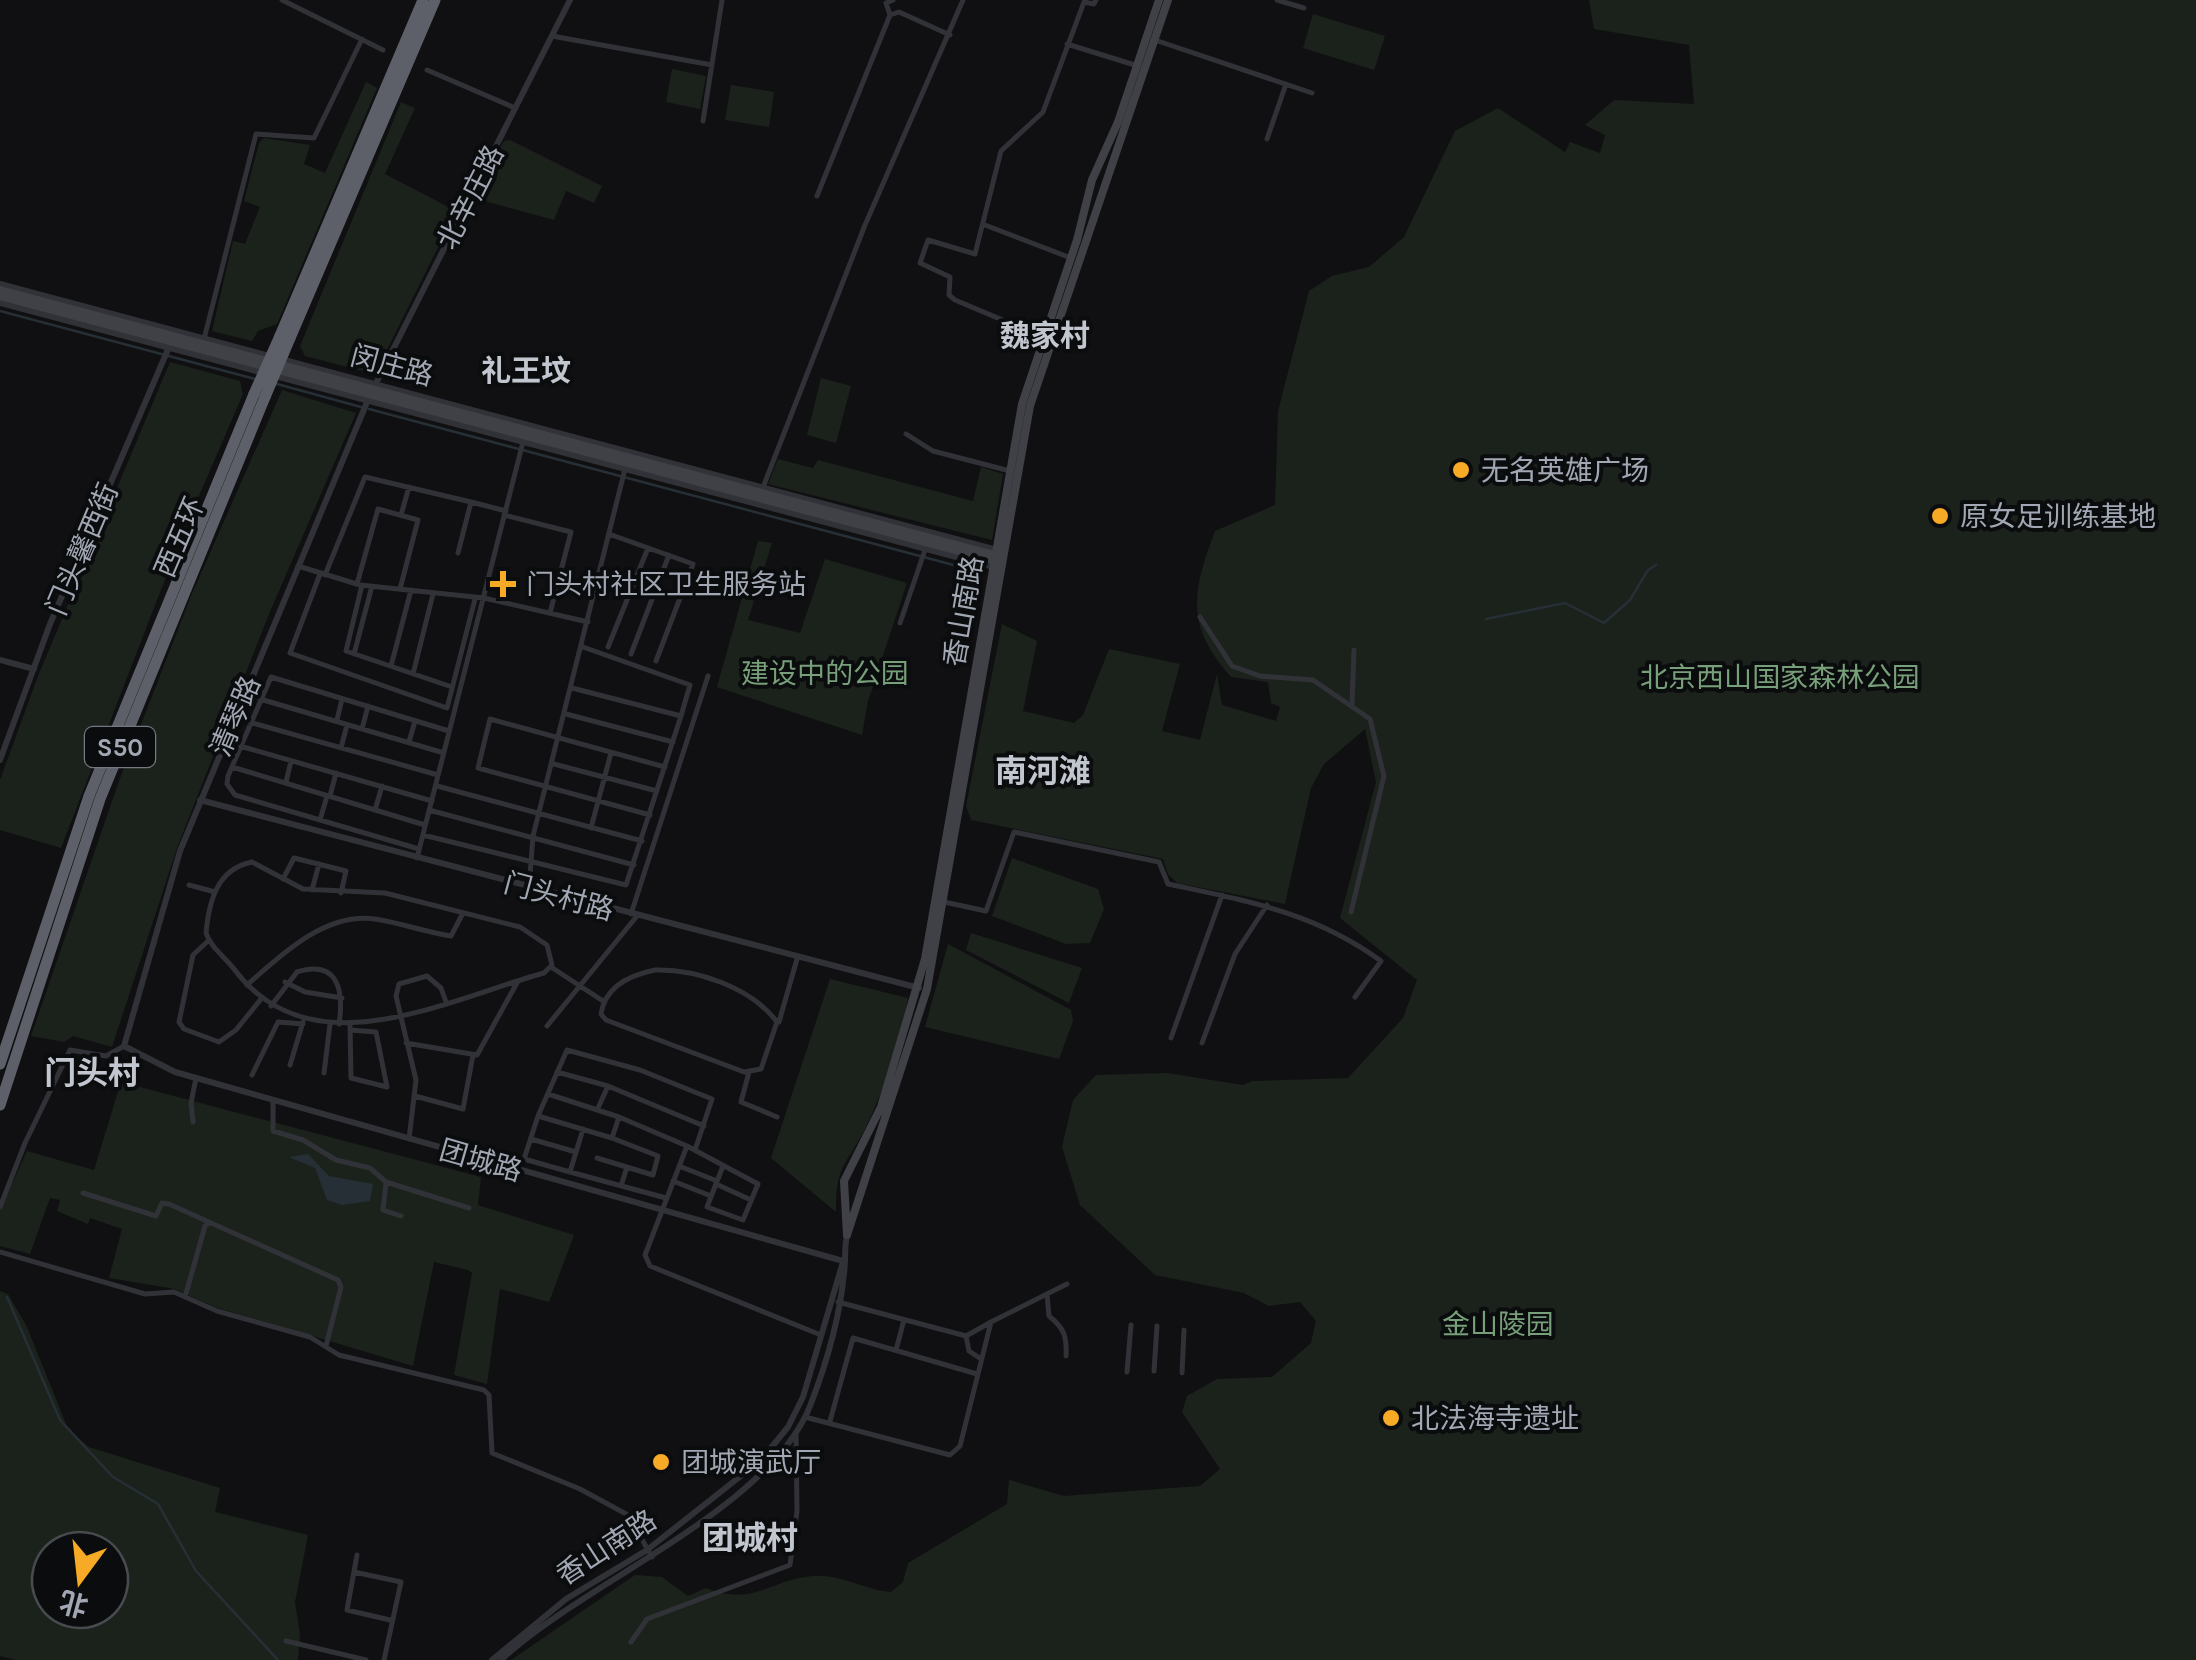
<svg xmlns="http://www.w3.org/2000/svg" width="2196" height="1660" font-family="Karla,'Noto Sans SC',sans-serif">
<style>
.green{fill:#1b221b;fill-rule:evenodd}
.water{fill:#272f36}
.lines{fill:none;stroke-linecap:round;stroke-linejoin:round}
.stream{stroke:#272f36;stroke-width:2.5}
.minor{stroke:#313237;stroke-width:5}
.tertiary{stroke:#313237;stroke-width:6}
.secondary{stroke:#3f4147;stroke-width:8}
.motorway{stroke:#5d6068;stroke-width:11}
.motorway-bridge{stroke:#5d6068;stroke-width:11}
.poi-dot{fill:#f6aa25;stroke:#0b0c0d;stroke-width:4}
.labels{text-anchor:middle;stroke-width:8;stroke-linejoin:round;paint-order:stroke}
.shield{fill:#0b0c0d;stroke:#747881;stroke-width:2.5}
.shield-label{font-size:25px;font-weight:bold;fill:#a1a7b3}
.street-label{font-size:28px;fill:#a1a7b3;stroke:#0b0c0d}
.poi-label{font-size:28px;fill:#a1a7b3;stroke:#0b0c0d;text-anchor:start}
.park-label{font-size:28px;fill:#779f79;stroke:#0b0c0d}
.neighbourhood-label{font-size:30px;font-weight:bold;fill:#c2c6cf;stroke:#0b0c0d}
.quarter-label{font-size:32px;font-weight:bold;fill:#c2c6cf;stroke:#0b0c0d}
</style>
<rect width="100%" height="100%" fill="#101012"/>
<path class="green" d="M1589,0H2196V1660H511L635,1575L662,1577L688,1596L706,1588C755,1607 768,1580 813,1576C840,1573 864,1590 891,1592L903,1582L908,1563L1007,1504L1009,1480L1064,1496L1200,1486L1220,1469L1182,1412L1187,1396L1217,1379L1272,1377L1311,1343L1316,1321L1300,1302L1269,1306L1244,1293L1155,1275L1080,1205L1062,1147L1073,1100L1096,1075L1167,1073L1243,1085L1252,1081L1348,1078L1403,1018L1417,980L1340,918L1376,782L1365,729L1324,764L1311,788L1285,904L1177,883L1168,874L1163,859L971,820L966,806L1002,624L1037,641L1023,711L1074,723L1083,715L1109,649L1180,664L1162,731L1200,740L1217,674L1222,705L1276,721L1280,707L1271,703L1268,682L1231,677C1185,625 1192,593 1215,531L1275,505L1278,411L1309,291L1332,276L1369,267L1404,237L1455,131L1498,108L1565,152L1570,142L1600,153L1605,135L1585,125L1614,100L1694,104L1689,45L1594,29Z
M1313,14L1385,36L1374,70L1303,48Z
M672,69L706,76L700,109L666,102Z
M366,82L377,88L277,324L258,331L252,341L212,331L233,241L245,244L260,207L244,201L259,143L264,138L310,145L304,164L325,173Z
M731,85L774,92L769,127L725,120Z
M401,102L415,108L385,174L456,211L375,374L305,356L300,346Z
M510,140L602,186L594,203L566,191L554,220L473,198L504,141Z
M170,362L240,381L243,394L183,533L61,848L0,830V780L38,676Z
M821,378L851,386L836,443L807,435Z
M282,390L356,413L269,614L177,848L112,1047L73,1036L64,1042L31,1036L119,781L191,596Z
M778,459L813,468L818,460L973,501L981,467L1003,474L992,540L768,484Z
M758,541L772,543L748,620L800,633L825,559L907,583L868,701L862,735L717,687Z
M1012,858L1098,889L1104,909L1090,943L1066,944L992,916Z
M971,933L1082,968L1069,1003L966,950Z
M948,944L1071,1010L1073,1021L1059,1059L925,1027Z
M830,979L908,998C902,1040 885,1086 867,1125C848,1164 835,1164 836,1212L771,1158Z
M121,1082L481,1177L478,1205L574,1235L549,1302L500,1289L487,1384L454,1375L472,1273L468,1270L434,1262L413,1366L215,1307L175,1289L109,1278L122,1229L90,1218L88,1224L57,1211L60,1200L50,1198L30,1254L0,1246V1210L27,1151L94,1170Z
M0,1291L8,1294L27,1327L68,1429L89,1447L220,1488L215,1512L308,1535L295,1602L300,1635L298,1660H16L0,1656ZM50,1550H110V1610H50Z"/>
<path class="water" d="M308,1154L329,1176L373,1184L370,1201L342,1205L327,1200L315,1168L289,1157Z"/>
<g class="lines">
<path class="stream" d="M0,311L255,379
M277,384L361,407
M369,409L976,571
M1486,619L1565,603L1604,623L1630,600L1648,570L1656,565
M7,1297L60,1420L113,1477L158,1504L196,1571L278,1660"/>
<path class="minor" d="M282,0L383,50
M893,0L886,3L890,15L899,12L950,35
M1277,0L1304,8
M552,36L712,65
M1155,40L1312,93
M1067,44L1138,66
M427,70L515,108
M703,121L722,0
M1267,139L1286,84
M817,196L890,15
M985,225L1071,258
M1043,337L955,300L949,295L950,277L920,263L928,240L975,254L1001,151L1043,112L1084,2L1094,4L1096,0
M204,339L256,134L314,138L362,39
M906,434L933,451L1010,471
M762,490L865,225L963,0
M471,502L506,511
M401,515L409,487
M504,515L571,532L550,613
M609,534L693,564L656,661
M298,566L360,585L484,598L588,622
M320,574L290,653L447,708L475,599
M325,575L365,477L471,502L458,553
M357,584L378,509L418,520L400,589
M362,585L346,651L452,687
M1200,617L1232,666L1260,676L1313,680L1370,719L1384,776L1351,912
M900,623L925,550
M583,647L690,685L681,716
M608,647L648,548
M354,654L372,586
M631,654L669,555
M391,666L411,590
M413,674L433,594
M260,699L444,753
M1352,704L1354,650
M566,714L673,742
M235,718L438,775
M337,720L342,699
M362,729L368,706
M409,742L415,721
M240,746L432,801
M341,748L347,725
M554,764L657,791
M232,767L425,825
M286,782L291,761
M437,786L642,841
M330,796L336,773
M375,810L382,786
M429,810L634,865
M650,815L478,768L490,719L665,767
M320,820L327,796
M591,828L611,753
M423,835L626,885L681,716L572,688
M419,849L235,795L227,784L228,776L271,677L449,731
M417,858L523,442
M252,862L303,889L385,893L520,927L547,945L552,965L544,973C445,1000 311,1072 234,969C225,957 211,948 206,933C209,901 217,869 252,862Z
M283,879L294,858L346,871L341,893
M189,885L215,892
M529,888L533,836L625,469
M312,890L319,864
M944,902L986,911L1014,832L1159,862L1168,884C1247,901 1314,912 1381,961L1355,997
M631,914L708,676
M208,941L193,955L179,1022L184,1029L219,1042L236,1030L261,999
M551,967L603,1001
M655,970C696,969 751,987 777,1022L761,1069L744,1072L606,1020L601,1014C605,987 630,975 655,970Z
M285,982L305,992L342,998
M247,985C281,955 325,912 375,919C401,923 425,932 451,936L463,913
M271,1006L297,972C339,959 344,992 339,1024
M779,1022L797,959
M350,1025L351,1078L387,1087L376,1032L350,1030
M547,1026L637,916
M1171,1038L1222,895
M406,1043L477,1055L518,981
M1202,1043L1235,954L1267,905
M290,1065L303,1022
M557,1072L608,1086L704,1126
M749,1072L741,1102L777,1117
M324,1073L330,1024
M252,1075L278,1022L303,1024
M548,1094L619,1117
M415,1096L463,1109L473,1055
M273,1100V1131L303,1140L336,1160L370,1168L386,1182L469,1208
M598,1108L608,1086
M538,1116L567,1050L640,1070L712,1099L695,1150
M193,1122L191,1103L196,1078
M583,1129L570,1172L524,1159L538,1116L612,1138
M409,1139L416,1080L396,996L399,984L427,976L441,988L446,1002
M531,1139L576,1152
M687,1146L758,1184L743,1220L707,1207L723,1166
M597,1158L653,1175L658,1156L612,1138L619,1117L687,1146L645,1255L650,1266L821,1335
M679,1166L717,1181
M570,1172L666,1198
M673,1181L711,1196
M386,1183L383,1210L401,1216
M716,1184L751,1200
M621,1186L627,1167
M83,1193L156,1216L162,1203L169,1204L338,1280L341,1287L326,1346
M0,1207L25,1143L70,1050L106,1056L124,1046
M0,1252L145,1294L174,1292L217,1311L310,1337L339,1355L484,1390L489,1395L492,1453L580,1489L628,1515L652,1557
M1047,1294L1049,1316C1064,1328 1067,1336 1066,1356
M185,1297L205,1226L209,1223
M838,1302L966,1336
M896,1350L904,1320
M981,1359L969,1351L966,1336L991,1322
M1154,1371L1157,1326
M1127,1372L1131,1325
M1182,1373L1184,1330
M805,1417L950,1455L960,1446L991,1322L1067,1284
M830,1421L853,1338L977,1374
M357,1555L347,1610L390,1620
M354,1572L401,1582L384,1660
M286,1641L366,1660
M631,1642L647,1619L790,1565L797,1511L796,1432"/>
<path class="tertiary" d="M570,0L370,395L180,851L124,1046L175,1072L843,1261
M0,284L997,550
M0,303L994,567
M0,660L34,669
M0,760L50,624L169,347
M200,800L919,988
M492,1660L566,1599L647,1550L761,1460L788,1427L803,1397L843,1262
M501,1660C582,1583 769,1510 810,1406C826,1365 840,1316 844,1273C846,1260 844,1248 847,1235"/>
<path class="secondary" d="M0,290L998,556
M0,296L996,561
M847,1235L844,1181L881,1107L925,959L1022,404L1077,240L1092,180L1118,122L1159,0
M847,1235L927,989L1030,406L1168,0"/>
<path class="motorway" d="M280,336L423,0
M290,338L435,0
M0,1064L89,796L254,394
M0,1105L100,799L265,397"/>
<path class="motorway-bridge" d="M254,394L280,336
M265,397L290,338"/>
</g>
<g class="poi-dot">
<circle cx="1461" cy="470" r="10"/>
<circle cx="1940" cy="516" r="10"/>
<path d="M498 569h10v10h10v10h-10v10h-10v-10h-10v-10h10z"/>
<circle cx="1391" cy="1418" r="10"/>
<circle cx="661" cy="1462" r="10"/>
</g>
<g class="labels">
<rect class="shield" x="85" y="727" width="70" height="40" rx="8"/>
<g class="shield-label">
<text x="120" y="756">S50</text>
</g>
<g class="street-label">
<text transform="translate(470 197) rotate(-63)" y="10">北辛庄路</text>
<text transform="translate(392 365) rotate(15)" y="10">闵庄路</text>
<text transform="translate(179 537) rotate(-67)" y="10">西五环</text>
<text transform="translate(82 549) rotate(-67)" y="10">门头馨西街</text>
<text transform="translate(963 611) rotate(-80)" y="10">香山南路</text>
<text transform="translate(235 716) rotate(-67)" y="10">清琴路</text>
<text transform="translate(559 896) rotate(15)" y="10">门头村路</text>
<text transform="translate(481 1160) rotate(16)" y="10">团城路</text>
<text transform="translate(606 1547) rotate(-33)" y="10">香山南路</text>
</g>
<g class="poi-label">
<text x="1481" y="480">无名英雄广场</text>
<text x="1960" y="526">原女足训练基地</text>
<text x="526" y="594">门头村社区卫生服务站</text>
<text x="1411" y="1428">北法海寺遗址</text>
<text x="681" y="1472">团城演武厅</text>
</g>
<g class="park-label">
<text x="825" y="683">建设中的公园</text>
<text x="1780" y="687">北京西山国家森林公园</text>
<text x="1498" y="1334">金山陵园</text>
</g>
<g class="neighbourhood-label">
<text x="1045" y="346">魏家村</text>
<text x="526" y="381">礼王坟</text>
</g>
<g class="quarter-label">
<text x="1043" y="782">南河滩</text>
<text x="92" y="1084">门头村</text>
<text x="750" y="1549">团城村</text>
</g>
</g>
<g transform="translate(80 1580) rotate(195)"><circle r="48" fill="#0b0c0d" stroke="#474a4f" stroke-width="2.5"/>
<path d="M0-8L18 38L0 25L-18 38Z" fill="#f6aa25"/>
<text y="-15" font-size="28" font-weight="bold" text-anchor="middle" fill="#a1a7b3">北</text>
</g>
</svg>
